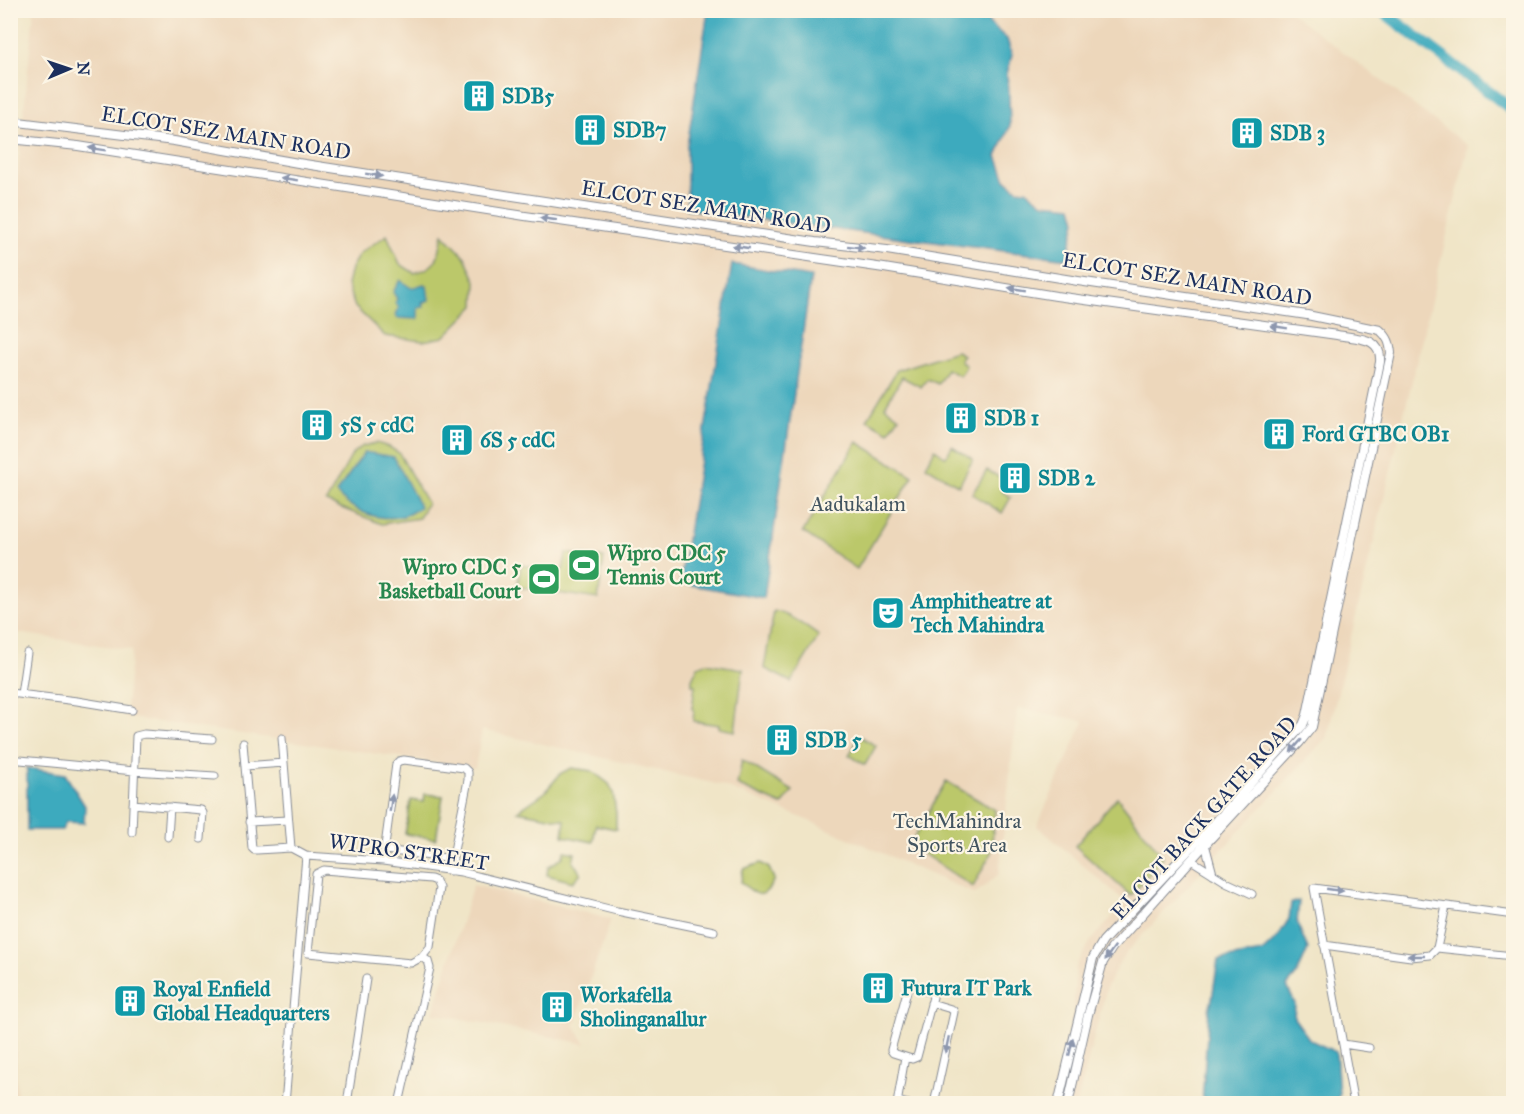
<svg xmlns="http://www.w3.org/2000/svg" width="1524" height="1114" font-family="'IM FELL Great Primer',serif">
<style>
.built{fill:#edd7bb}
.green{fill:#bbc86b;stroke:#6b7c64;stroke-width:1.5;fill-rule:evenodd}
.water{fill:#3eaabe;stroke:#2c6c8e;stroke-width:1.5}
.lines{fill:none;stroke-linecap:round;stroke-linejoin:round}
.river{stroke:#3eaabe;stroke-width:12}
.minor-casing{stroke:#868a92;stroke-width:9}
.tertiary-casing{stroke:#868a92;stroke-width:10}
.primary-casing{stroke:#868a92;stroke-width:13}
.minor{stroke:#fff;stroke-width:7}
.tertiary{stroke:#fff;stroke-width:8}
.primary{stroke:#fcbd6f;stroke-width:10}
.oneway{fill:#8d97ae}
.labels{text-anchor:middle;stroke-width:4.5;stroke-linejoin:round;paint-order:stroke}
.culture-label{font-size:21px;font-weight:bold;fill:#0d838f;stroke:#fcf5e5;text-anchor:start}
.street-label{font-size:21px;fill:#1b2f5e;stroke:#fcf5e5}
.park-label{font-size:21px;fill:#435561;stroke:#fcf5e5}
.leisure-label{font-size:21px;font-weight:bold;fill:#27864d;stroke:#fcf5e5;text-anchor:start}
</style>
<rect width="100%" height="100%" fill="#fcf5e5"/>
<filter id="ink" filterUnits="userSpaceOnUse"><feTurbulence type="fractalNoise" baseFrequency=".0167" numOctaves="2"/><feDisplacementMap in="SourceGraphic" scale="12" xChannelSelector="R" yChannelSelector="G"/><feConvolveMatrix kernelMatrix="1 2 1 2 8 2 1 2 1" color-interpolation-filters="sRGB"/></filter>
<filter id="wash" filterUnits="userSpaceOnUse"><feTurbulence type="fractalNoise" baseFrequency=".008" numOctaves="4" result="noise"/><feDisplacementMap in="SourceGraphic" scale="24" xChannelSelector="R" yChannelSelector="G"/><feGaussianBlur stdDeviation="1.35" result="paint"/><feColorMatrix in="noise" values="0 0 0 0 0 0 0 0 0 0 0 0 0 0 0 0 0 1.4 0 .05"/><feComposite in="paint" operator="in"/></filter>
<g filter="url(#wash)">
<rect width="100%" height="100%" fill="#f0e5c7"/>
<path class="built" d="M34,11H1289L1468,146L1327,737L1123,956L1107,986L1077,1103H1049L1073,1015L1076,966L1091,941L1126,902L1037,826L1084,721L1017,708L999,874L975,894L812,822L721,785L482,730L475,768L125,717L132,650L11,632L10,247Z
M473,885L611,919L574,1026L586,1044L433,1013Z
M10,977H15L17,1103H11Z"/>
<path class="green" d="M443,234L465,257L476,282L475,306L444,337L423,341L385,336L355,307L347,285L351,268L360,253L387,235L400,264L414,273C439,267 438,257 443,234ZM424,284L427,286L422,303L418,308L396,315L399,307L396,303C401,292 413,288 424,284Z
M956,351L963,355L960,360L966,366L960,376L947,369L938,384L927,379L921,387L902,377L885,406L899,417L889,432L867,420L897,370Z
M857,442L913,476L857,569L803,532Z
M376,443L389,447L399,453L427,503L419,518L382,524L326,502L353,453L363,446Z
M952,446L973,459L959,486L926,466L935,449L946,457Z
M987,470L1006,481L1001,491L1011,497L1002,513L972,494Z
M566,553L604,558L598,599L517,587L521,565L563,570Z
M774,611C790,614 806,627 819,636L791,682L764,668Z
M706,663L743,669L735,731L719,728V725L693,721L694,710L692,709L695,685H692V679L698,666Z
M860,736L876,746L865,765L849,755Z
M742,760L793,791L782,805L737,785Z
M572,768L592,771L609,784L613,792L616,813V829L596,825L593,842L563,836L565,820L518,811L544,793L561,773Z
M946,781L995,810L991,853L973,887L910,845Z
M425,794L443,796L436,839L405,834L411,800L424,802Z
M1117,797L1163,857L1131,896L1075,846Z
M565,851L575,853L573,862L581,873L573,882L547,875L548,867L562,858Z
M761,863L769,868L774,879C764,902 756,896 741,882L743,869Z"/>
<path class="water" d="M991,10L988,22L1007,39L1012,55L1007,74L1009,96L1010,126L997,156L1006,180L1017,189L1026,190L1043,203L1072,206L1076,221L1067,259L786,223L687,209V146L708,11Z
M732,264L811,277L764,598L680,583Z
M400,280L411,288L424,284L427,286L429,300L422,303L424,307L418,308V319L397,318L396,315L399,307L395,303L397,299L393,292Z
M364,452L394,457L420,507C413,512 407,516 398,517C375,521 350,509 336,493L362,456Z
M27,768L65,774L85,806L84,823L66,822L62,830H27Z
M1299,901L1297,923L1308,949L1297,974L1287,986L1295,1004L1294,1018L1310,1040L1336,1052L1339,1094L1335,1103H1202L1209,1010L1212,999L1218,960L1262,952L1277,938L1289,919L1291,903Z"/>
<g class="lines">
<path class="river" d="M1381,10L1514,111"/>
</g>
</g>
<g filter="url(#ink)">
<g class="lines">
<g class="minor-casing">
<path id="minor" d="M10,693L77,701L132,710
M21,694L27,653
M243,743L252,848L254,850H257L291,848L282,738
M10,759L134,771L215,776
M245,766L284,763
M133,804L201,810L203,813L201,839
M249,822L288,820
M132,832L136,736L144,734L212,739
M168,837L170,807
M1205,844L1213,874
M291,848L306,856L383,861L461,872L617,911L714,931
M385,850L453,859
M1191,860L1226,882L1252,894
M383,861L396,764L399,761L404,760L464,768L468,772V780L450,871
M1324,945L1411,957L1430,955L1437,948L1513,956
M1437,948L1446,906
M1510,980L1514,953
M912,986L931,993L933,997L917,1057L912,1059L893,1053L891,1050L908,988Z
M931,1003L951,1009L953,1010L954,1012L934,1104
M1343,1044L1369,1048
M901,1102L909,1104
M285,1104L306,856
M347,1104L366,979
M399,1104L430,968L428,961L422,957L430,947L439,888L436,881L431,879L324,870L316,874L308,953L411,963L422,957
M897,1104L905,1057
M1354,1104L1314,888L1514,915"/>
</g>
<g class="tertiary-casing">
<path id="tertiary" d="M10,121L174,141L298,163L694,224L815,242L887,250L1078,281L1307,315L1380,330C1388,337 1390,343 1391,353L1312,727L1300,742L1201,849L1112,948L1103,962L1088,1015L1068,1104
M10,139L78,146L525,216L884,268L1056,296L1337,335C1357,339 1382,336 1380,362L1307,715L1303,725L1222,815L1103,941L1093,958L1058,1104"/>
</g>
<g class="primary-casing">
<path id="primary" d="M10,16L12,10"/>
</g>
<use href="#minor" class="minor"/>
<use href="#tertiary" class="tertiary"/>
<use href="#primary" class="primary"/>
</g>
<defs><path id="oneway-solid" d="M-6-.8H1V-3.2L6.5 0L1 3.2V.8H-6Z" transform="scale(1.5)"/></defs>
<g class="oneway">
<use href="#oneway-solid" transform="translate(97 149) rotate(-171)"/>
<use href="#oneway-solid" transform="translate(374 175) rotate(9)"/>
<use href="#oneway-solid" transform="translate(289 179) rotate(-171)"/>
<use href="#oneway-solid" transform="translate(548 219) rotate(-172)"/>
<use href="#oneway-solid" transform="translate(741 247) rotate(-172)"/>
<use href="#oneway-solid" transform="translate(856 247) rotate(7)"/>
<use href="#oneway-solid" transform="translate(1017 289) rotate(-171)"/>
<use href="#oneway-solid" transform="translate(1279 327) rotate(-171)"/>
<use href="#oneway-solid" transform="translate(1296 746) rotate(131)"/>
<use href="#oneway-solid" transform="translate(391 803) rotate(-82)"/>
<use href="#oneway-solid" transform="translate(1335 890) rotate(8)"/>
<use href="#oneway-solid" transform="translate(1110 953) rotate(125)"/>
<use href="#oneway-solid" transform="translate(1416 956) rotate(-180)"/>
<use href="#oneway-solid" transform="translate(947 1045) rotate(102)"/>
<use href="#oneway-solid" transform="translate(1071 1047) rotate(-77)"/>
</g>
</g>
<defs>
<g id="building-square" transform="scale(1.725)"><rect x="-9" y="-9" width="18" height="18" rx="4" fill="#0f9aa8" stroke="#fcf5e5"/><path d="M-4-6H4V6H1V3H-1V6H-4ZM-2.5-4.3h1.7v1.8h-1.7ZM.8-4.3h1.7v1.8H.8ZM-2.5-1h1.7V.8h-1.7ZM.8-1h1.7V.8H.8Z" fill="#fff"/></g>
<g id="stadium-square" transform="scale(1.725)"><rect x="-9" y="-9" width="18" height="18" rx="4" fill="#2e9e5b" stroke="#fcf5e5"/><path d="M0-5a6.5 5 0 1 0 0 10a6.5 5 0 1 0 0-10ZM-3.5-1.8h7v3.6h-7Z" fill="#fff"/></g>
<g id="theatre-square" transform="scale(1.725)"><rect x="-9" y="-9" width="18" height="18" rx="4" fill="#0f9aa8" stroke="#fcf5e5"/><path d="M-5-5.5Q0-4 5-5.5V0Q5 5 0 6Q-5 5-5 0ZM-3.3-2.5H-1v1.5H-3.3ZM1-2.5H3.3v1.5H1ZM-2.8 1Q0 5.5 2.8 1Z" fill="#fff"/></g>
</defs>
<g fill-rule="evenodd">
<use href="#building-square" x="479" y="96"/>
<use href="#building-square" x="590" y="130"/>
<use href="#building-square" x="1247" y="133"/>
<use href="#building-square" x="961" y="418"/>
<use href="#building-square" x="317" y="425"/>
<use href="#building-square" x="1279" y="434"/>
<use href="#building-square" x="457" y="440"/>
<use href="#building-square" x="1015" y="478"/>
<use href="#stadium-square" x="584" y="565"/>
<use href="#stadium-square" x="544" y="579"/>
<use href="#theatre-square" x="888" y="613"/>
<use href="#building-square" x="782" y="740"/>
<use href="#building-square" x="878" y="988"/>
<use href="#building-square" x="130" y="1001"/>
<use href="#building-square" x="557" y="1007"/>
</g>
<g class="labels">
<g class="culture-label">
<text x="502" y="103">SDB5</text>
<text x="613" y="137">SDB7</text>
<text x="1270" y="140">SDB 3</text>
<text x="984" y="425">SDB 1</text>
<text x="340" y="432">5S 5 cdC</text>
<text x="1302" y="441">Ford GTBC OB1</text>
<text x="480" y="447">6S 5 cdC</text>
<text x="1038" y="485">SDB 2</text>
<text x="911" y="608">Amphitheatre at<tspan x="911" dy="24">Tech Mahindra</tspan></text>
<text x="805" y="747">SDB 5</text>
<text x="901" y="995">Futura IT Park</text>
<text x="153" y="996">Royal Enfield<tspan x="153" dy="24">Global Headquarters</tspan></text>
<text x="580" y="1002">Workafella<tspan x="580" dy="24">Sholinganallur</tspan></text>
</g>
<g class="street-label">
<text transform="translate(226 133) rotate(9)" y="7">ELCOT SEZ MAIN ROAD</text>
<text transform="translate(706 207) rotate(9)" y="7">ELCOT SEZ MAIN ROAD</text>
<text transform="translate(1187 279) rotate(9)" y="7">ELCOT SEZ MAIN ROAD</text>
<text transform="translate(1204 818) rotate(-48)" y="7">ELCOT BACK GATE ROAD</text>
<text transform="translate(409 852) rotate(8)" y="7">WIPRO STREET</text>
</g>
<g class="park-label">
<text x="858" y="511">Aadukalam</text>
<text x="957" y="828">TechMahindra<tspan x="957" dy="24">Sports Area</tspan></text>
</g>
<g class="leisure-label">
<text x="607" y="560">Wipro CDC 5<tspan x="607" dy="24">Tennis Court</tspan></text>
<text x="521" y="574" text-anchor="end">Wipro CDC 5<tspan x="521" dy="24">Basketball Court</tspan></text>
</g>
</g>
<rect width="1524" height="1114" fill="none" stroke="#fcf5e5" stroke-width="36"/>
<g transform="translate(69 69) rotate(88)" stroke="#fcf5e5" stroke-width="4.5" paint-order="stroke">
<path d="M0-4.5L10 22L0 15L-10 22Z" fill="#1b2f5e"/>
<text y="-9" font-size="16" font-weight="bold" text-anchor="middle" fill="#1b2f5e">N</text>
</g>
</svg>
